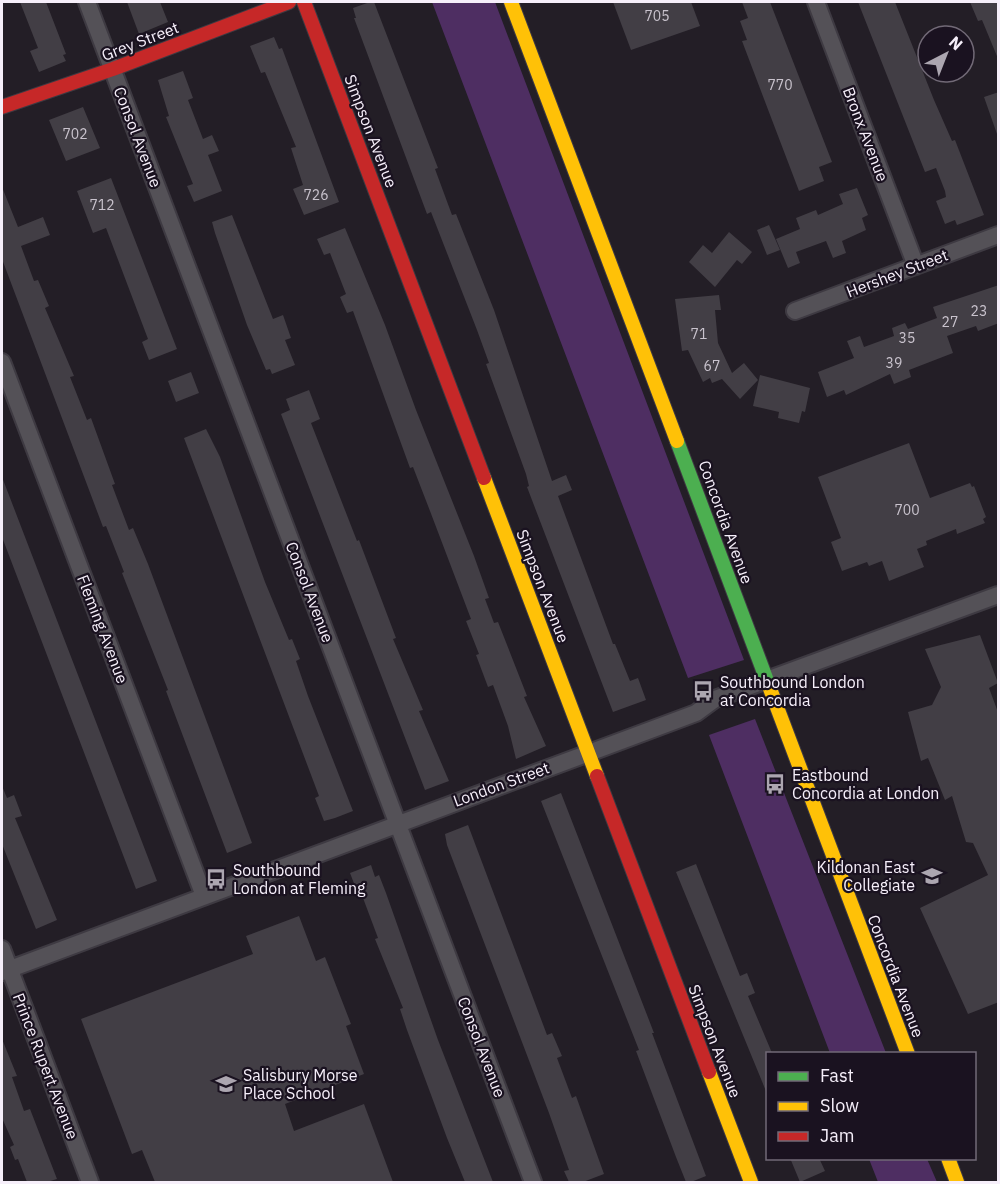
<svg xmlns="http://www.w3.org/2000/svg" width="1000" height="1184" font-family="'IBM Plex Sans',sans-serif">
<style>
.green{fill:#4e2e62}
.building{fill:#423e45}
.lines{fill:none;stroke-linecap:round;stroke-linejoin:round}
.street-casing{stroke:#3e3a42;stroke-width:20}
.fast-casing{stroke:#3e3a42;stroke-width:16}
.slow-casing{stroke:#3e3a42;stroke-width:16}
.jam-casing{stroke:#3e3a42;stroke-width:16}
.street{stroke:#545157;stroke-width:16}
.fast{stroke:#4caf50;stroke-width:14}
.slow{stroke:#ffc107;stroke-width:14}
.jam{stroke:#c62828;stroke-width:14}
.labels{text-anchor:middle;stroke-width:4.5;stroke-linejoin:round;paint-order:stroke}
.number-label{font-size:14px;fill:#c9c3cd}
.street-label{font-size:16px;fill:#f6effa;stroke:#1a1220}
.poi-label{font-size:16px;fill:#f6effa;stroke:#1a1220;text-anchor:start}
</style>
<rect width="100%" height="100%" fill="#231e26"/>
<path class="green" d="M432,2H495L744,660L688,678Z
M755,719L886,1053H830L709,735Z
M869,1159H927L937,1182H878Z"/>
<path class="building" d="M20,2H46L66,54L63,55L66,61L39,72L30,51L38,48Z
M127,2H160L168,22L139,34Z
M370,2H374L438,168L435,169L452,215L456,214L494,310L552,481L566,475L572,490L558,496L613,644H615L630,681L638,678L646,700L613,712L527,487L529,486L526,474L486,364L489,363L477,330L431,212L427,214L354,18H356L353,8Z
M613,2H691L700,26L631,50Z
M742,2H770L832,162L819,167L824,181L799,191L742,41L747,40L740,21L748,18Z
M858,2H895L934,100L952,141L955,140L984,215L957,225L955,220L945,224L936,201L946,197L945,191L936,168L925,172Z
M970,2H999V61L982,20L978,21Z
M274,37L279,49L282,48L339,202L304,215L293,189L303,185L291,148L296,147L265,72L261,73L250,46Z
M183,71L193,98L188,100L203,139L212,135L219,151L208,155L222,191L194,202L187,186L193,184L166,117L169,116L158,80Z
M999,92V133L997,134L984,97Z
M83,107L100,148L66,161L49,120Z
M111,178L177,349L149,360L142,342L148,339L106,228L93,233L77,191Z
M2,187L18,227L43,217L50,235L21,246L34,281L38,280L49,306L45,308L74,376L70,377L87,420L91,418L115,484L112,485L129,530L133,528L148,564L252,843L227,853L166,691L168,690L122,573L124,572L106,526L103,527L2,259Z
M857,188L868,215L862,218L866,230L842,241L846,253L833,258L826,241L796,252L800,263L788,268L776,239L800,229L796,218L816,210L818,215L843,204L839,194Z
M232,215L273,319L283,315L291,338L285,340L295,365L272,374L270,369L266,370L247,325L215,233L212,222Z
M769,225L780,250L767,255L757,230Z
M345,228L385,325L416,410L474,556L489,598L485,599L494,623L498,622L527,696L524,697L546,746L516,759L508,726L493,685L488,687L476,655L479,654L466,621L471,619L430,511L413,467L410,468L353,311L347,313L340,297L346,294L330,253L324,255L317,239Z
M729,232L752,252L742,264L737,260L715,287L689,262L703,245L712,253Z
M999,285V323L978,331L976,326L947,336L953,353L909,370L911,377L894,384L890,374L846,395L844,390L827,397L818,372L854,358L847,341L860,336L864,347L894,336L892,328L905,323L908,329L937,318L933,307Z
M719,295L721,310H715L718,343L732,373L744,363L758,380L740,399L722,379L712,383L710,378L703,382L688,350L682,351L675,299Z
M191,372L199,393L176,402L168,381Z
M760,375L810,388L805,412L802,411L799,423L778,418L779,412L753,406Z
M309,390L320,419L311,423L357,541L359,540L396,638L393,639L423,710L419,711L449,781L425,790L281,414L290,410L286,399Z
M206,429L220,457L265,582L289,640L292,639L300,659L296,661L308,696L353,811L335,818L324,821L315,798L319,796L184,438Z
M909,443L930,498L970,483L972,487L974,486L986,517L983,519L985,523L957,534L956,529L926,541L927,545L917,549L924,567L889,581L882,561L869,566L867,562L842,571L831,542L841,538L818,477Z
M2,477L157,881L136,889L2,537Z
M980,635L998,683L989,688L999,715V1002L968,1014L920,908L988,875L973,843L966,842L952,796L945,800L928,758L921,761L908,712L932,705L941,687L925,649Z
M2,786L7,798L14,795L22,816L15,818L57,920L36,929L2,844Z
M561,793L654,1033H652L706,1176L691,1182H686L676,1157L636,1051L639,1050L541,801Z
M468,825L547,1035L552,1033L562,1056L557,1058L572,1098L576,1096L604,1174L583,1182H569L564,1171L569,1170L549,1113L447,845L445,834Z
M696,864L740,976L747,973L755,993L748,996L772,1053H768V1096L676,872Z
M371,865L375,877L379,875L386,893L438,1040L493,1182H465L447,1138L407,1030L400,1009L403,1008L375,939L378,938L363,898L360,899L350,873Z
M299,916L316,961L325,957L351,1024L346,1026L364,1074L285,1104L294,1131L364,1104L393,1182H155L142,1150L132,1154L81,1019L253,954L246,936Z
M2,1039L17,1076L12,1077L24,1111L30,1109L57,1179L47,1182H27L18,1159L15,1160L10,1147L14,1145L2,1118Z
M790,1158H819L825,1171L800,1182Z"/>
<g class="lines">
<g class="street-casing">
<path id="street" d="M87,2L533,1182
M816,2L916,266
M795,311L998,235
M2,362L204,896
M2,949L90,1182
M2,972L696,713L715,699L998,595"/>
</g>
<g class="fast-casing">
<path id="fast" d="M677,441L769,686"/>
</g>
<g class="slow-casing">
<path id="slow" d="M511,2L677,441
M484,478L597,776
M769,686L908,1054
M709,1072L751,1182
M948,1158L957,1182"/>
</g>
<g class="jam-casing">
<path id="jam" d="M304,2L484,478
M2,107L113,69L289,2
M597,776L709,1072"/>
</g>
<use href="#street" class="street"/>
<use href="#fast" class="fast"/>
<use href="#slow" class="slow"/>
<use href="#jam" class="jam"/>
</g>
<defs>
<g id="bus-bare" transform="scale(1.62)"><path d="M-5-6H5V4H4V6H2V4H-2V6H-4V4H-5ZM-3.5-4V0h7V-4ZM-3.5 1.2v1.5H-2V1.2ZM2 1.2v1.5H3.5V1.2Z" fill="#aca6b0" stroke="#1a1220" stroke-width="2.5" paint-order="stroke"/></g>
<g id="school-bare" transform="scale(1.62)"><path d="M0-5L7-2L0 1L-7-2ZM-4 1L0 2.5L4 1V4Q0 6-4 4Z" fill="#aca6b0" stroke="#1a1220" stroke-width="2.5" paint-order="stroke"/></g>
</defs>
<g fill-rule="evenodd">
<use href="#bus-bare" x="703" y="691"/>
<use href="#bus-bare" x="775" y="784"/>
<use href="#school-bare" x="932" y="876"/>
<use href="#bus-bare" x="216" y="879"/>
<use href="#school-bare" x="226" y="1084"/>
</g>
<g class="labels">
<g class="number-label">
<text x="657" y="21">705</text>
<text x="780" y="90">770</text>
<text x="75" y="139">702</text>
<text x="316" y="200">726</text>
<text x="102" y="210">712</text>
<text x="979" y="316">23</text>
<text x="950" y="327">27</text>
<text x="699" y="339">71</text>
<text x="907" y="343">35</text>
<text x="894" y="368">39</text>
<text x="712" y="371">67</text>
<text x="907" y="515">700</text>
</g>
<g class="street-label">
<text transform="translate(140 41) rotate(-21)" y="6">Grey Street</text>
<text transform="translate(371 131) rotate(69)" y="6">Simpson Avenue</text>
<text transform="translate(866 134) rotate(69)" y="6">Bronx Avenue</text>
<text transform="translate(138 137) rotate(69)" y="6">Consol Avenue</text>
<text transform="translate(897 273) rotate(-21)" y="6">Hershey Street</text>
<text transform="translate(726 522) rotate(70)" y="6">Concordia Avenue</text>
<text transform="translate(543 586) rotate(69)" y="6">Simpson Avenue</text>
<text transform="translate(310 592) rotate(69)" y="6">Consol Avenue</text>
<text transform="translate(103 629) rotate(69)" y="6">Fleming Avenue</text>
<text transform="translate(501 784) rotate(-20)" y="6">London Street</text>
<text transform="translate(896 976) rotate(69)" y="6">Concordia Avenue</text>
<text transform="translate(715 1041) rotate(69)" y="6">Simpson Avenue</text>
<text transform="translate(482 1047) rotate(69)" y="6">Consol Avenue</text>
<text transform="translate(46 1066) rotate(69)" y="6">Prince Rupert Avenue</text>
</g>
<g class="poi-label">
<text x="720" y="688">Southbound London<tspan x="720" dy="18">at Concordia</tspan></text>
<text x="792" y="781">Eastbound<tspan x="792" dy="18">Concordia at London</tspan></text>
<text x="915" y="873" text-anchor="end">Kildonan East<tspan x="915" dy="18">Collegiate</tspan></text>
<text x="233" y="876">Southbound<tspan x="233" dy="18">London at Fleming</tspan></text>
<text x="243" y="1081">Salisbury Morse<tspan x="243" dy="18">Place School</tspan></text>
</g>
</g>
<rect width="1000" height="1184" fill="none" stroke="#f6effa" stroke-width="6"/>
<rect x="766" y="1052" width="210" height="108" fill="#1a1220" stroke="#726a77" stroke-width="1.5"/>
<rect x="778" y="1072" width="30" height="9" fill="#4caf50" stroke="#726a77" stroke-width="1.5"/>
<text x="820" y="1082" font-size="18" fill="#f6effa">Fast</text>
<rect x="778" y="1102" width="30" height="9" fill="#ffc107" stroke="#726a77" stroke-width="1.5"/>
<text x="820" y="1112" font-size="18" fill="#f6effa">Slow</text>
<rect x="778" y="1132" width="30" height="9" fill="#c62828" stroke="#726a77" stroke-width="1.5"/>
<text x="820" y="1142" font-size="18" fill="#f6effa">Jam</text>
<g transform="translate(946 54) rotate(42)"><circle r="28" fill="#1a1220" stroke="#726a77" stroke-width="1.5"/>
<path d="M0-4.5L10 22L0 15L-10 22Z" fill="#aca6b0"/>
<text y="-9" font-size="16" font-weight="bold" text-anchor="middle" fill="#f6effa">N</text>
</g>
</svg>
